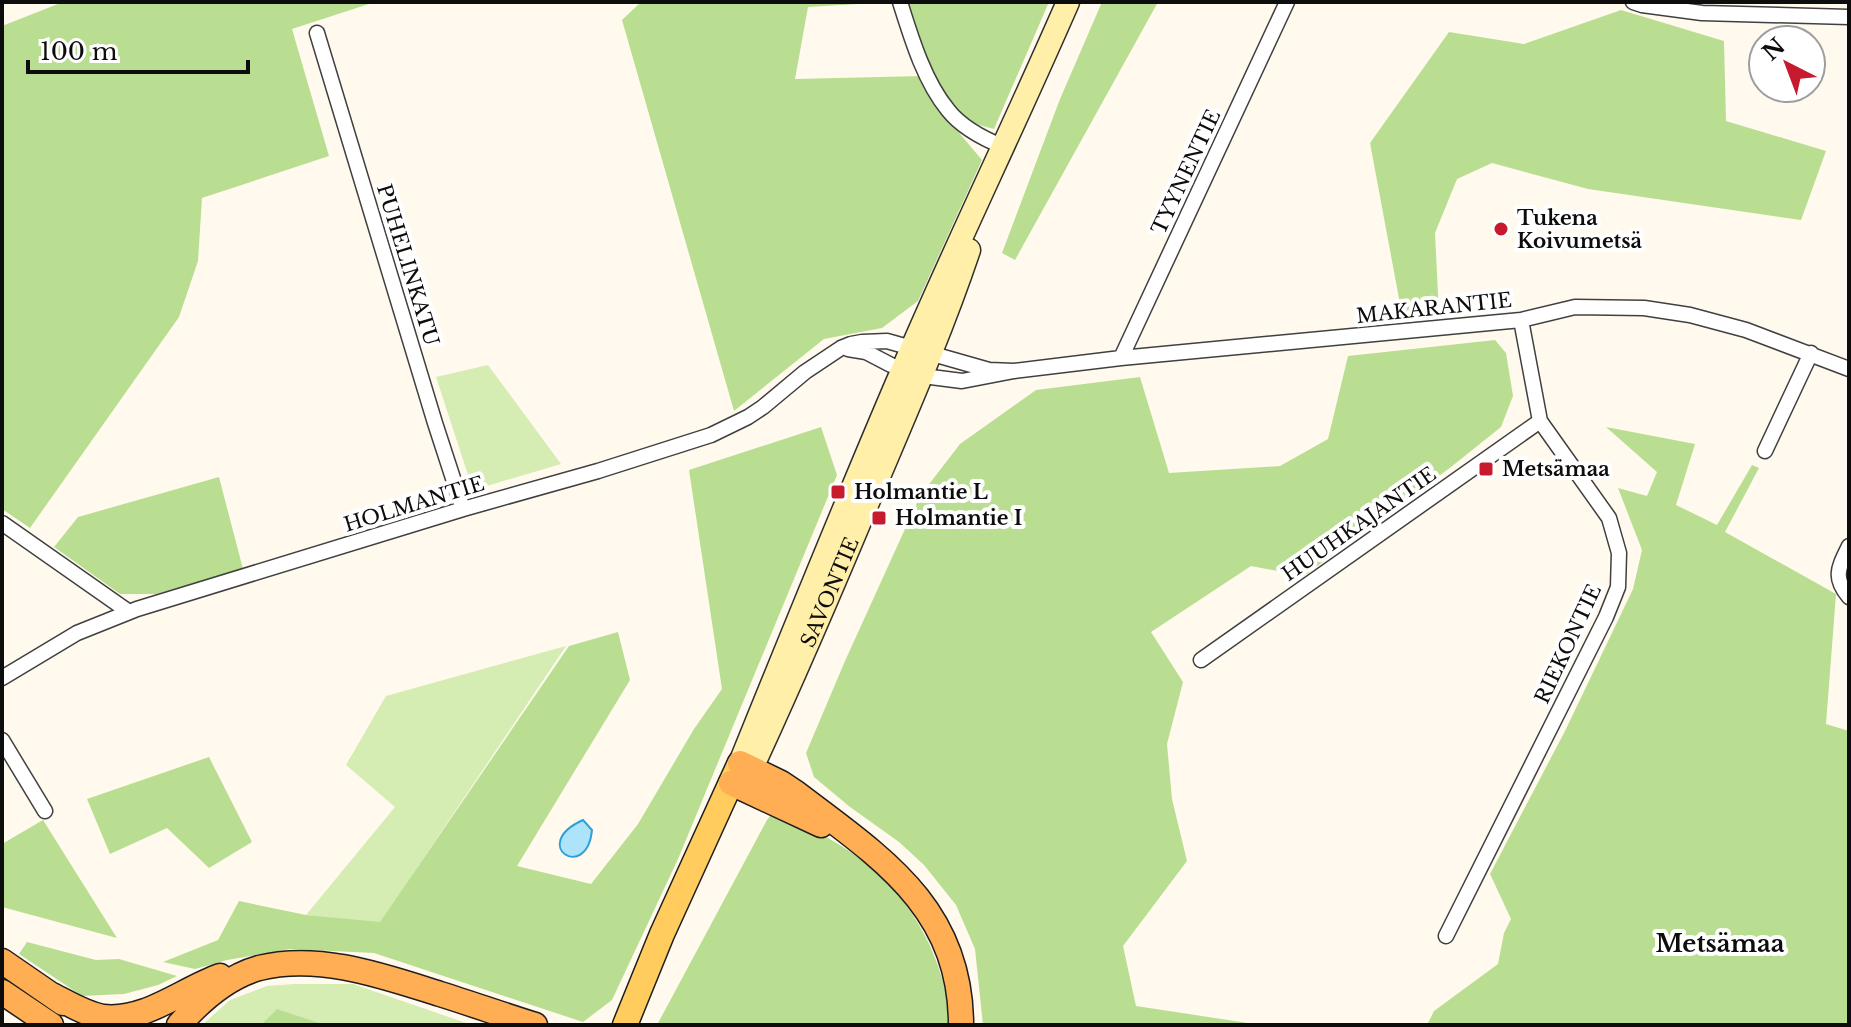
<svg xmlns="http://www.w3.org/2000/svg" width="1851" height="1027" font-family="'Libre Baskerville',serif">
<style>
.green{fill:#d5ecb3}
.forest{fill:#bade91}
.water{fill:#ade3fb;stroke:#2ea0d7;stroke-width:2}
.lines{fill:none;stroke-linecap:round;stroke-linejoin:round}
.minor-casing{stroke:#404040;stroke-width:17}
.secondary-casing{stroke:#2f2f2f;stroke-width:25}
.primary-casing{stroke:#1e1e1e;stroke-width:27}
.trunk-casing{stroke:#1e1e1e;stroke-width:27}
.minor{stroke:#fff;stroke-width:14}
.secondary{stroke:#ffefa8;stroke-width:22}
.primary{stroke:#ffcc5d;stroke-width:24}
.trunk{stroke:#ffae54;stroke-width:24}
.poi-dot{fill:#c71a2f;stroke:#fff;stroke-width:3}
.labels{text-anchor:middle;stroke-width:8;stroke-linejoin:round;paint-order:stroke}
.street-label{font-size:20px;fill:#0d0d0d;stroke:#fff}
.poi-label{font-size:20px;font-weight:bold;fill:#0d0d0d;stroke:#fff;text-anchor:start}
.quarter-label{font-size:24px;font-weight:bold;fill:#0d0d0d;stroke:#fff}
</style>
<rect width="100%" height="100%" fill="#fffaed"/>
<path class="green" d="M488,365L561,464L473,490L436,377Z
M566,646L380,923L306,915L395,807L346,765L386,696Z
M294,984H353L472,1025H202L230,1000L267,986Z"/>
<path class="forest" d="M63,2H375L292,29L329,156L202,198L198,261L179,317L30,528L2,509V26Z
M641,2H892L808,7L795,79L922,76L934,103L982,160L918,301L882,328L824,339L734,411L622,20Z
M906,2H1049L994,129C987,127 977,125 970,121C936,99 919,39 906,2Z
M1102,2H1158L1015,260L1002,253L1060,99Z
M1621,10L1724,41L1726,121L1826,151L1801,220L1588,189L1492,163L1457,179L1435,233L1439,314L1403,320L1370,143L1449,32L1524,44Z
M1495,340L1506,353L1513,396L1501,427L1451,467L1304,576L1251,566L1151,632L1183,682L1167,744L1172,799L1187,861L1123,946L1136,1006L1261,1025H983L975,949L956,905L924,865L899,842L850,807L814,777L806,753L845,661L920,496L960,444L1036,390L1140,377L1169,473L1280,466L1328,439L1348,356Z
M821,427L837,475L678,859L612,1000L583,1022L374,953L290,949L227,960L195,969L163,962L218,940L239,901L306,915L380,922L569,646L618,632L630,680L517,866L591,884L638,824L694,729L722,689L689,470Z
M1606,427L1695,444L1676,505L1717,525L1752,465L1759,468L1725,532L1836,594L1826,724L1849,731V1025H1427L1434,1011L1498,964L1504,933L1511,919L1490,874L1565,731L1633,589L1642,550L1618,488L1647,496L1657,472Z
M219,477L243,569L156,594H120L54,547L78,517Z
M209,757L252,842L209,868L167,828L110,854L87,799Z
M775,815C792,822 810,828 826,837C888,870 931,925 946,994C948,1004 947,1015 948,1025H657L767,820L770,816Z
M43,820L117,938L2,907V844Z
M27,942L96,960L119,959L177,976L158,985L124,994L82,996L19,954Z
M277,1009L325,1025H261Z"/>
<path class="water" d="M583,820L592,830C587,883 528,845 583,820Z"/>
<g class="lines">
<g class="minor-casing">
<path id="minor" d="M900,2C911,37 924,81 948,110C962,128 984,139 1004,147
M1633,2L1642,5L1702,13L1849,17
M317,33L435,423L463,509
M848,349L866,352L891,365L923,376L962,381L1014,371L1121,358L1521,320L1575,307L1644,308L1690,315L1746,330L1849,369
M1121,358L1287,2
M1765,451L1811,353
M2,523L129,612
M1849,546C1839,567 1832,577 1849,597
M1201,660L1540,421
M2,678L77,633L137,609L463,509L598,471L711,435L748,417L763,407L805,372L841,348L851,344L862,342L887,341L989,370L1014,371
M2,740L45,811
M1446,936L1606,617L1618,587L1619,553L1609,518L1540,421L1521,320"/>
</g>
<g class="secondary-casing">
<g id="secondary">
<path id="s1" d="M757,757C796,672 833,586 869,500C904,417 940,336 969,250"/>
<path d="M740,763C793,632 846,501 902,371C955,247 1014,126 1068,2"/>
</g>
</g>
<g class="primary-casing">
<path id="primary" d="M625,1025L662,934L739,765"/>
</g>
<g class="trunk-casing">
<path id="trunk" d="M740,763L781,783L796,793C880,857 961,907 961,1025
M731,783L821,825
M2,961L63,1003
M2,992L51,1025
M52,995C68,1003 85,1014 103,1017C145,1022 183,989 220,976
M179,1025C200,1001 227,977 259,968C319,953 383,976 440,994C472,1004 503,1015 535,1025"/>
</g>
<use href="#minor" class="minor"/>
<use href="#secondary" class="secondary"/>
<use href="#primary" class="primary"/>
<use href="#trunk" class="trunk"/>
</g>
<g class="poi-dot">
<circle cx="1501" cy="229" r="8"/>
<rect x="1478" y="461" width="16" height="16" rx="4"/>
<rect x="830" y="484" width="16" height="16" rx="4"/>
<rect x="871" y="510" width="16" height="16" rx="4"/>
</g>
<g class="labels">
<g class="street-label">
<text transform="translate(1186 172) rotate(-65)" y="7">TYYNENTIE</text>
<text transform="translate(408 265) rotate(73)" y="7">PUHELINKATU</text>
<text transform="translate(1434 308) rotate(-6)" y="7">MAKARANTIE</text>
<text transform="translate(414 504) rotate(-17)" y="7">HOLMANTIE</text>
<text transform="translate(1359 524) rotate(-35)" y="7">HUUHKAJANTIE</text>
<text dy="7" stroke="none"><textPath href="#s1" startOffset="180">SAVONTIE</textPath></text>
<text transform="translate(1568 644) rotate(-65)" y="7">RIEKONTIE</text>
</g>
<g class="poi-label">
<text x="1517" y="225">Tukena<tspan x="1517" dy="23">Koivumetsä</tspan></text>
<text x="1502" y="476">Metsämaa</text>
<text x="854" y="499">Holmantie L</text>
<text x="895" y="525">Holmantie I</text>
</g>
<g class="quarter-label">
<text x="1720" y="952">Metsämaa</text>
</g>
</g>
<rect width="1851" height="1027" fill="none" stroke="#0d0d0d" stroke-width="8"/>
<g transform="translate(1787 64) rotate(318)"><circle r="38" fill="#ffffff" stroke="#9e9e9e" stroke-width="2"/>
<path d="M0-6L14 30L0 20L-14 30Z" fill="#c71a2f"/>
<text y="-12" font-size="22" font-weight="bold" text-anchor="middle" fill="#0d0d0d">N</text>
</g>
<path d="M28 60v12h220v-12" fill="none" stroke="#0d0d0d" stroke-width="4"/>
<text x="40" y="60" font-size="24" fill="#0d0d0d" stroke="#ffffff" stroke-width="6" paint-order="stroke">100 m</text>
</svg>
